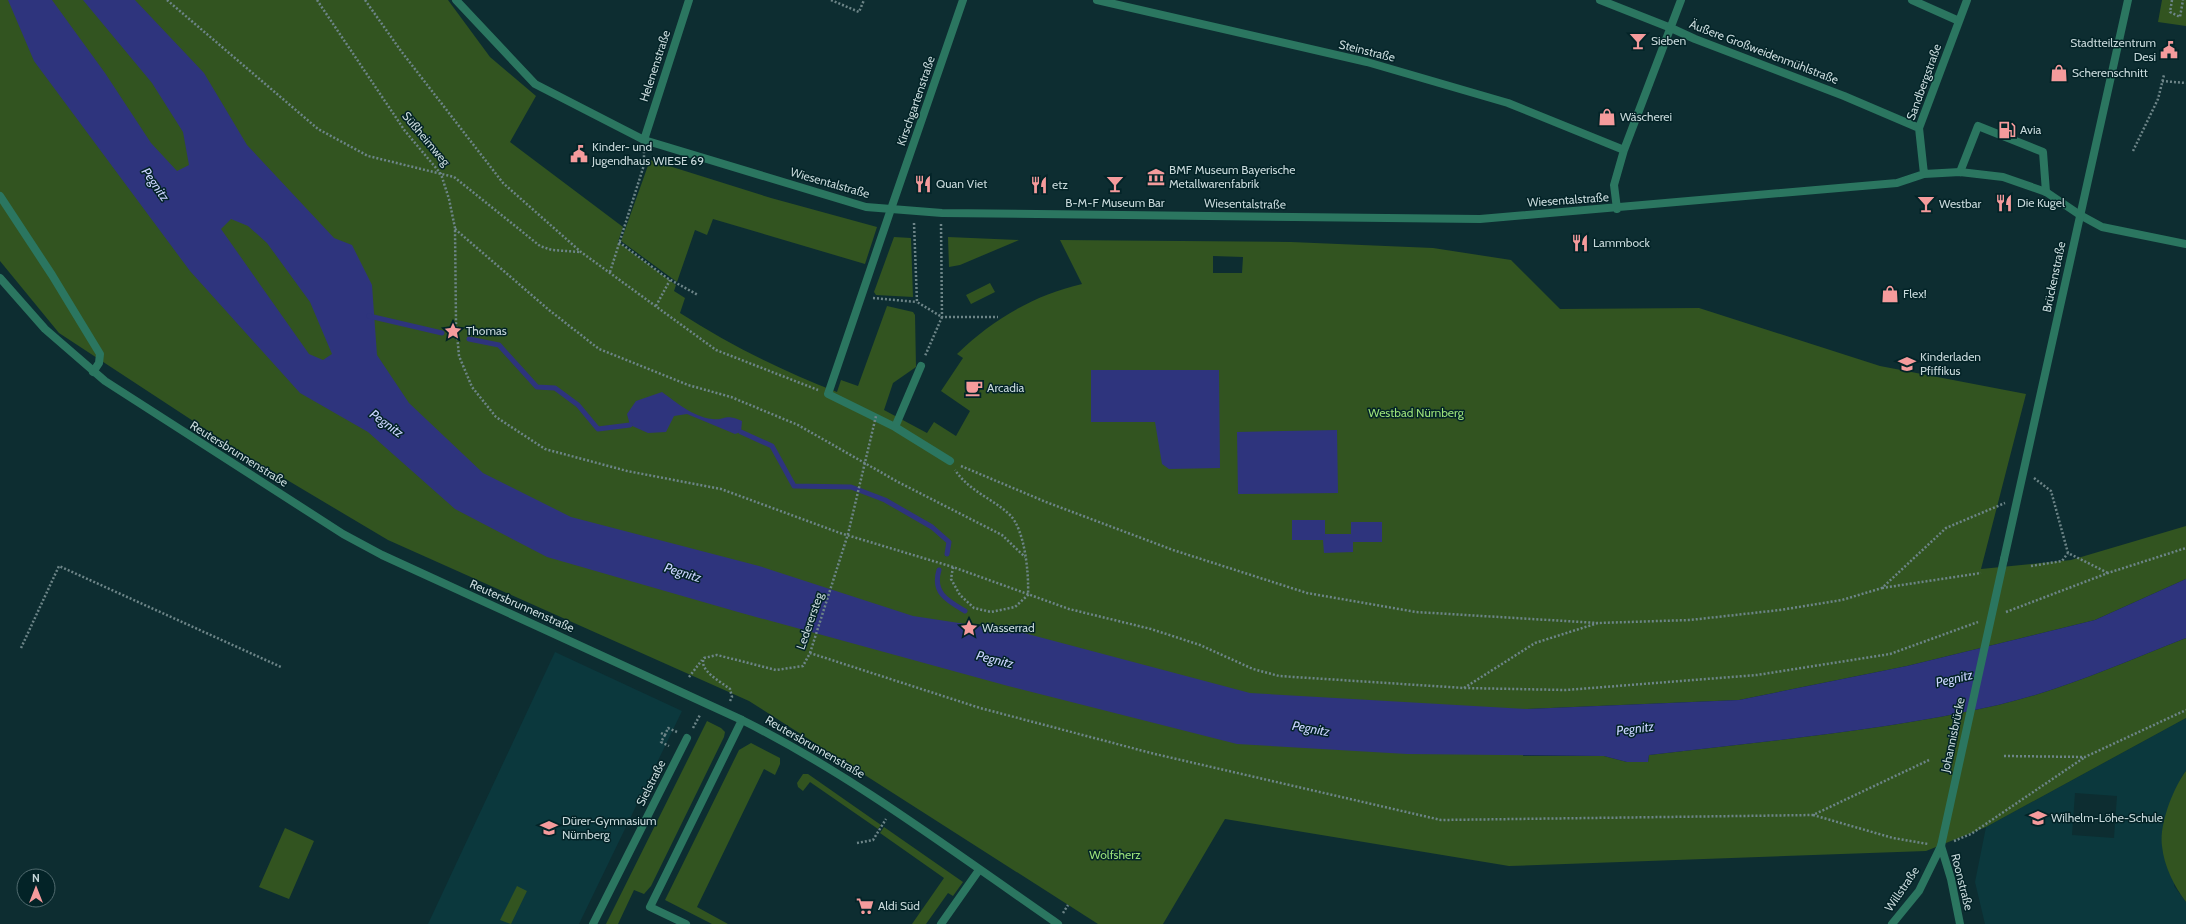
<svg xmlns="http://www.w3.org/2000/svg" width="2186" height="924" font-family="Cabin,sans-serif">
<style>
.built{fill:#0b383d;fill-rule:evenodd}
.green{fill:#325420;fill-rule:evenodd}
.water{fill:#2e347d;fill-rule:evenodd}
.lines{fill:none;stroke-linecap:round;stroke-linejoin:round}
.stream{stroke:#2e347d;stroke-width:5}
.path{stroke:#6d8588;stroke-width:2.5;stroke-dasharray:2 2;stroke-linecap:butt}
.service{stroke:#2b7660;stroke-width:8}
.minor{stroke:#2b7660;stroke-width:8}
.tertiary{stroke:#2b7660;stroke-width:8}
.path-bridge{stroke:#6d8588;stroke-width:2.5;stroke-dasharray:2 2;stroke-linecap:butt}
.tertiary-bridge{stroke:#2b7660;stroke-width:8}
.labels{text-anchor:middle;stroke-width:3;stroke-linejoin:round;paint-order:stroke}
.poi-label{font-size:12px;fill:#c7d8da;stroke:#032327;text-anchor:start}
.street-label{font-size:12px;fill:#c7d8da;stroke:#032327}
.park-label{font-size:12px;fill:#9ae079;stroke:#032327}
.water-label{font-size:13px;font-style:italic;fill:#cad4ff;stroke:#032327}
</style>
<rect width="100%" height="100%" fill="#0d2d31"/>
<path class="built" d="M555,652L682,711L579,924H428Z
M2186,718V771L2181,778L2174,886L2186,902V924H1985L1975,882L1986,827ZM2075,793L2117,796L2114,838L2072,835Z"/>
<path class="green" d="M0,0H448L490,57L536,96L510,142L623,227L618,242L676,285L674,291L685,298L680,313C730,345 782,371 837,392L841,380L858,386L887,306L913,312L915,315L916,367L893,383L884,410L927,433L934,422L956,436L970,411L941,391L963,358L957,354C992,320 1034,295 1082,284L1060,240L1291,242L1433,248L1511,260L1560,309L1699,308L1880,366L2026,394L1981,569L2071,560L2186,526V579L2095,620L1907,666L1739,700L1527,709L1523,756H1604L1627,762H1648L1649,755C1765,741 1884,731 1998,705C2063,690 2124,662 2186,638V718L1986,827L1926,851L1509,866L1225,819L1163,924H1098L749,701L388,540L245,455L59,333L0,261ZM1213,256L1243,257L1242,273H1213Z
M2162,0H2186V26L2158,22Z
M650,160L771,198L877,227L865,264L713,219L707,235L695,230L677,282L621,241Z
M894,237L911,238L913,297L876,295L874,292Z
M948,237L1019,240L960,265L949,267Z
M990,283L995,292L971,304L966,295Z
M707,721L721,728L725,732L724,737L651,886L644,894L634,890L618,924H606Z
M751,743L780,758V764L775,775L764,769L697,907L728,924H712L665,900L739,750Z
M2186,771V902C2174,886 2164,866 2162,846C2159,825 2173,788 2186,771Z
M803,774H808L881,825L878,829L810,782L803,791L798,787L797,783Z
M884,827L963,882L953,896L948,893L926,924H912L944,878L880,833Z
M285,828L314,841L289,899L259,887Z
M517,886L527,891L511,924L500,920Z"/>
<path class="water" d="M8,0H52L105,73L151,143L177,171L189,165L183,132L152,83L83,0H135L204,73L247,145L334,238L352,245L372,285L377,355L409,403L483,473L571,517L759,566L913,616L1024,633L1250,693L1527,709L1739,700L1907,666L2095,620L2186,579V638C2124,662 2063,690 1998,705C1884,731 1765,741 1649,755L1648,762H1627L1604,756L1407,754L1237,744L1008,686L738,612L547,557L455,509L368,432L300,393L190,271L34,61ZM231,219L248,226L267,243L310,302L332,354L323,360L309,354L221,229Z
M1091,370H1219L1220,468L1169,469L1162,464L1155,422H1091Z
M662,392C676,402 693,417 712,419C726,421 724,413 742,421L741,432L735,434L687,414L674,416L666,432L648,433L630,425L627,414L636,401Z
M1337,430L1338,493L1238,494L1237,432Z
M1292,520H1325V534H1351V522H1382V542H1353V552L1324,553L1323,540H1292Z"/>
<g class="lines">
<path class="stream" d="M369,316L442,333
M469,339L499,345L537,387L555,388L578,405L598,429L630,425
M741,432L772,446L794,486L851,487L885,500L932,527L949,542L947,554
M939,570C932,593 948,601 965,611"/>
<path class="path" d="M167,0L318,129L368,156L454,177L540,246L552,250L580,252
M317,0L405,131L441,174L449,199L455,228L456,323L459,356L472,387L496,417L545,449L627,471L721,489L840,533L953,567L1069,609L1151,629L1200,645L1253,669L1279,676L1464,688L1566,690L1757,675L1890,654L1978,622
M365,0L401,51L503,183L581,252L716,350L818,390
M831,0L859,12L864,0
M2172,0L2170,12L2180,17L2183,0
M2162,81L2186,83
M2133,151L2158,99L2164,75
M914,223L917,302L942,317L925,356
M941,224L942,317H998
M455,229L549,310L599,349L688,385L731,397L798,425L898,482L1002,535L1025,557
M619,242L667,278L698,295
M610,272L644,165V152
M873,298L917,302
M656,306L670,280
M961,466L1046,502L1173,550L1307,593L1416,612L1598,623
M2034,478L2051,491L2068,553L2108,573
M2031,566L2062,561L2068,553
M953,567L951,579L960,595L974,608L991,612L1015,607L1028,595C1029,574 1025,530 1010,515C992,498 970,492 955,470
M1882,588L1981,573
M2006,612L2108,573L2186,548
M21,648L59,566L281,667
M689,677L702,660
M1464,688L1535,643L1598,623L1690,620L1780,610L1842,600L1882,588L1946,528L2005,503
M730,701L732,697L730,689C721,682 698,670 704,658L717,655L776,670L803,666L810,653L980,708L1155,754L1441,820L1813,815L1929,760
M693,728L700,715
M661,733L665,735L668,728L677,732
M665,735L661,742L669,746
M2004,756L2085,757L2186,710
M1813,815L1893,838L1928,844
M1954,841L1971,834L2085,757
M857,843L873,840L886,819
M1063,913L1068,905"/>
<path class="service" d="M1960,172L1978,126L2043,152L2046,192
M0,196L52,275L100,354L99,363L93,372
M891,209L828,394L895,427L950,461
M895,427L921,366
M686,924L650,907L742,720"/>
<path class="minor" d="M456,0L535,84L644,140L866,207L942,213L1480,219L1897,183L1924,174L1960,172L2003,177L2046,192L2080,215L2102,227L2186,244
M1097,0L1367,62L1508,103L1624,150
M1600,0L1671,28L1695,39L1844,96L1919,128
M1912,0L1959,21
M644,140L689,0
M1924,174L1919,128L1967,0
M891,209L963,0
M1617,209L1614,185L1624,150L1681,0
M593,924L687,738
M941,924L979,870"/>
<path class="tertiary" d="M0,278L45,329L105,381L343,534L382,555L742,720C854,776 955,853 1058,924
M2004,559L2128,0
M1941,846L1951,879L1960,924
M1892,924L1919,891L1941,846"/>
<path class="path-bridge" d="M810,653L848,534L876,416"/>
<path class="tertiary-bridge" d="M1941,846L2004,559"/>
</g>
<defs>
<g id="bar-bare" transform="scale(1.38)"><path d="M-6-5H6L.8 .8V4.5H3.5V6h-7V4.5H-.8V.8Z" fill="#f59b9c" stroke="#032327" stroke-width="2.5" paint-order="stroke"/></g>
<g id="civic-bare" transform="scale(1.38)"><path d="M-.6-6.5H3V-4.5H.6V-3L4-1V1h2V6H-6V1h2V-1L-.6-3ZM-1.2 2.5V6h2.4V2.5Z" fill="#f59b9c" stroke="#032327" stroke-width="2.5" paint-order="stroke"/></g>
<g id="shop-bare" transform="scale(1.38)"><path d="M-5-2.5h2.3a2.7 3.5 0 0 1 5.4 0H5L5.5 6h-11ZM-1.5-2.5h3a1.5 2.3 0 0 0-3 0Z" fill="#f59b9c" stroke="#032327" stroke-width="2.5" paint-order="stroke"/></g>
<g id="fuel-bare" transform="scale(1.38)"><path d="M-5.5-6h7V0h2V4h1.3V-2.5L3-4.5l.8-.8L6-3V5H2.5V1h-1V6h-7ZM-4.2-4.7v3.2H.2V-4.7Z" fill="#f59b9c" stroke="#032327" stroke-width="2.5" paint-order="stroke"/></g>
<g id="museum-bare" transform="scale(1.38)"><path d="M0-6L6-3V-2H-6V-3ZM-5-1h2V3h-2ZM-1-1h2V3h-2ZM3-1h2V3H3ZM-6 4H6V6H-6Z" fill="#f59b9c" stroke="#032327" stroke-width="2.5" paint-order="stroke"/></g>
<g id="restaurant-bare" transform="scale(1.38)"><path d="M-5-6h1v4h1v-4h1v4h1v-4h1v5L-1.5 .5V6h-2V.5L-5-1ZM5-6V6H3V1.5H1.5Q1.5-4 5-6Z" fill="#f59b9c" stroke="#032327" stroke-width="2.5" paint-order="stroke"/></g>
<g id="sight-bare" transform="scale(1.38)"><path d="M0-6L1.8-2.2L6-1.7L2.9 1.2L3.7 5.4L0 3.3L-3.7 5.4L-2.9 1.2L-6-1.7L-1.8-2.2Z" fill="#f59b9c" stroke="#032327" stroke-width="2.5" paint-order="stroke"/></g>
<g id="school-bare" transform="scale(1.38)"><path d="M0-5L7-2L0 1L-7-2ZM-4 1L0 2.5L4 1V4Q0 6-4 4Z" fill="#f59b9c" stroke="#032327" stroke-width="2.5" paint-order="stroke"/></g>
<g id="cafe-bare" transform="scale(1.38)"><path d="M-5.5-4.5H6V0H3Q3 3.5 0 3.5H-2.5Q-5.5 3.5-5.5 0ZM3-3.2v2h1.7v-2ZM-6 4.5H4V6H-6Z" fill="#f59b9c" stroke="#032327" stroke-width="2.5" paint-order="stroke"/></g>
<g id="supermarket-bare" transform="scale(1.38)"><path d="M-6-5.5h2.5l.6 2H6L4.5 2H-2.5L-4.4-4H-6ZM-1.5 3.2a1.3 1.3 0 1 0 .1 0ZM3 3.2a1.3 1.3 0 1 0 .1 0Z" fill="#f59b9c" stroke="#032327" stroke-width="2.5" paint-order="stroke"/></g>
</defs>
<g fill-rule="evenodd">
<use href="#bar-bare" x="1638" y="41"/>
<use href="#civic-bare" x="2169" y="50"/>
<use href="#shop-bare" x="2059" y="73"/>
<use href="#shop-bare" x="1607" y="117"/>
<use href="#fuel-bare" x="2007" y="130"/>
<use href="#civic-bare" x="579" y="154"/>
<use href="#museum-bare" x="1156" y="177"/>
<use href="#restaurant-bare" x="923" y="184"/>
<use href="#bar-bare" x="1115" y="184"/>
<use href="#restaurant-bare" x="1039" y="185"/>
<use href="#restaurant-bare" x="2004" y="203"/>
<use href="#bar-bare" x="1926" y="204"/>
<use href="#restaurant-bare" x="1580" y="243"/>
<use href="#shop-bare" x="1890" y="294"/>
<use href="#sight-bare" x="453" y="331"/>
<use href="#school-bare" x="1907" y="364"/>
<use href="#cafe-bare" x="974" y="388"/>
<use href="#sight-bare" x="969" y="628"/>
<use href="#school-bare" x="2038" y="818"/>
<use href="#school-bare" x="549" y="828"/>
<use href="#supermarket-bare" x="865" y="906"/>
</g>
<g class="labels">
<g class="poi-label">
<text x="1651" y="45">Sieben</text>
<text x="2156" y="47" text-anchor="end">Stadtteilzentrum<tspan x="2156" dy="14">Desi</tspan></text>
<text x="2072" y="77">Scherenschnitt</text>
<text x="1620" y="121">Wäscherei</text>
<text x="2020" y="134">Avia</text>
<text x="592" y="151">Kinder- und<tspan x="592" dy="14">Jugendhaus WIESE 69</tspan></text>
<text x="1169" y="174">BMF Museum Bayerische<tspan x="1169" dy="14">Metallwarenfabrik</tspan></text>
<text x="936" y="188">Quan Viet</text>
<text x="1052" y="189">etz</text>
<text x="1115" y="207" text-anchor="middle">B-M-F Museum Bar</text>
<text x="2017" y="207">Die Kugel</text>
<text x="1939" y="208">Westbar</text>
<text x="1593" y="247">Lammbock</text>
<text x="1903" y="298">Flex!</text>
<text x="466" y="335">Thomas</text>
<text x="1920" y="361">Kinderladen<tspan x="1920" dy="14">Pfiffikus</tspan></text>
<text x="987" y="392">Arcadia</text>
<text x="982" y="632">Wasserrad</text>
<text x="2051" y="822">Wilhelm-Löhe-Schule</text>
<text x="562" y="825">Dürer-Gymnasium<tspan x="562" dy="14">Nürnberg</tspan></text>
<text x="878" y="910">Aldi Süd</text>
</g>
<g class="street-label">
<text transform="translate(1367 51) rotate(14)" y="4">Steinstraße</text>
<text transform="translate(1764 52) rotate(21)" y="4">Äußere Großweidenmühlstraße</text>
<text transform="translate(655 66) rotate(-72)" y="4">Helenenstraße</text>
<text transform="translate(1924 82) rotate(-70)" y="4">Sandbergstraße</text>
<text transform="translate(916 101) rotate(-71)" y="4">Kirschgartenstraße</text>
<text transform="translate(426 139) rotate(50)" y="4">Süßheimweg</text>
<text transform="translate(830 183) rotate(16)" y="4">Wiesentalstraße</text>
<text transform="translate(1568 200) rotate(-4)" y="4">Wiesentalstraße</text>
<text transform="translate(1245 204) rotate(1)" y="4">Wiesentalstraße</text>
<text transform="translate(2054 277) rotate(-78)" y="4">Brückenstraße</text>
<text transform="translate(239 454) rotate(32)" y="4">Reutersbrunnenstraße</text>
<text transform="translate(522 606) rotate(24)" y="4">Reutersbrunnenstraße</text>
<text transform="translate(810 621) rotate(-71)" y="4">Lederersteg</text>
<text transform="translate(1953 735) rotate(-78)" y="4">Johannisbrücke</text>
<text transform="translate(815 747) rotate(30)" y="4">Reutersbrunnenstraße</text>
<text transform="translate(651 783) rotate(-63)" y="4">Sielstraße</text>
<text transform="translate(1962 882) rotate(76)" y="4">Roonstraße</text>
<text transform="translate(1902 889) rotate(-56)" y="4">Willstraße</text>
</g>
<g class="park-label">
<text x="1416" y="417">Westbad Nürnberg</text>
<text x="1115" y="859">Wolfsherz</text>
</g>
<g class="water-label">
<text transform="translate(156 184) rotate(55)" y="5">Pegnitz</text>
<text transform="translate(387 423) rotate(36)" y="5">Pegnitz</text>
<text transform="translate(683 572) rotate(17)" y="5">Pegnitz</text>
<text transform="translate(995 659) rotate(14)" y="5">Pegnitz</text>
<text transform="translate(1954 678) rotate(-13)" y="5">Pegnitz</text>
<text transform="translate(1311 728) rotate(10)" y="5">Pegnitz</text>
<text transform="translate(1635 728) rotate(-7)" y="5">Pegnitz</text>
</g>
</g>
<g transform="translate(36 888)"><circle r="19" fill="#032327" stroke="#516b6f"/>
<path d="M0-3L7 15L0 10L-7 15Z" fill="#f59b9c"/>
<text y="-6" font-size="11" font-weight="bold" text-anchor="middle" fill="#c7d8da">N</text>
</g>
</svg>
